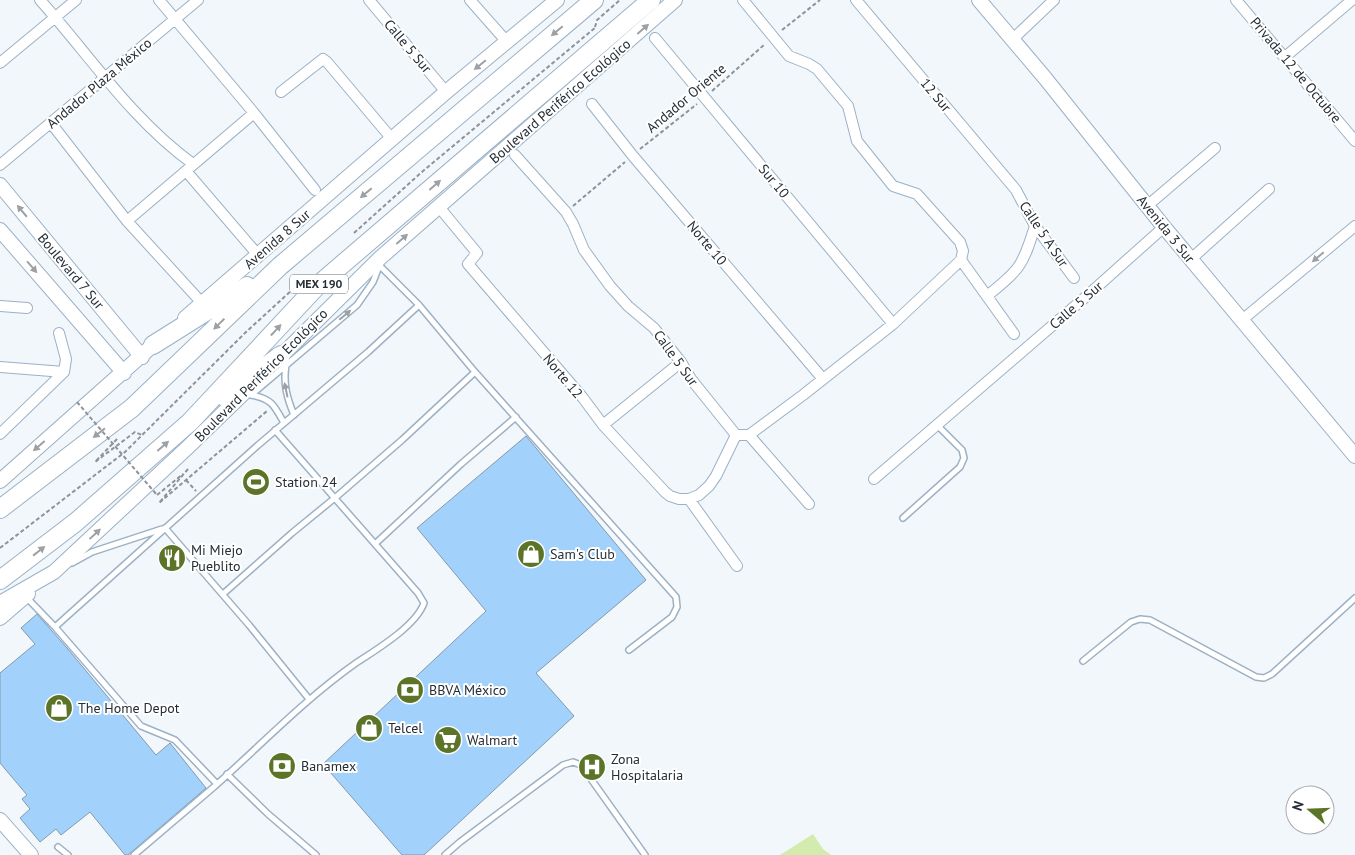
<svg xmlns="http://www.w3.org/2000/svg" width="1355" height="855" font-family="'PT Sans',sans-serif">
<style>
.green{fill:#d4ebae}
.building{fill:#a2d1fc;stroke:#8399ad}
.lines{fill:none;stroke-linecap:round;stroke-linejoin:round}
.service-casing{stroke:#9bb1c6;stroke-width:8}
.minor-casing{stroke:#9bb1c6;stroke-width:12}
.tertiary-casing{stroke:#9bb1c6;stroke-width:16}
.trunk-casing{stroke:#9bb1c6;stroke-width:20}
.path{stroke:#8c9399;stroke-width:2;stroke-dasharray:4 2.5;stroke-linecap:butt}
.service{stroke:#fff;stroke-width:5}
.minor{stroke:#fff;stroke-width:10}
.tertiary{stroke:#fff;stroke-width:14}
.trunk{stroke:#fff;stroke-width:18}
.path-bridge{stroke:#8c9399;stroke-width:2;stroke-dasharray:4 2.5;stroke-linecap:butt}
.oneway{fill:#9da1a5}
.labels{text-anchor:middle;stroke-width:4;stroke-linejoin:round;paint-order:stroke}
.shield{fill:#fff;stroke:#666d72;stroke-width:1}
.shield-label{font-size:12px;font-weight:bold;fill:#252e36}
.street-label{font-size:14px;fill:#252e36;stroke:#fff}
.poi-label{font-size:14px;fill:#252e36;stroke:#fff;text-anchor:start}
</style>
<rect width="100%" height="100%" fill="#f2f7fb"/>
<path class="green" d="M813,834L823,849L831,855H780Z"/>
<path class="building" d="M526,436L646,580L536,673L574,716L424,855H402L323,764L486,611L417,528Z
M37,614L67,648L156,755L170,743L206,788L128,855H125L90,812L61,835L56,829L40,842L20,818L30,809L22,799L27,795L0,763V673L35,644L21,628Z"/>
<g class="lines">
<g class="service-casing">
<path id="service" d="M380,266L419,305L475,372L676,597L677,607L672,617L629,650
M286,365C283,384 287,398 294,415
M251,395L357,305L373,282L380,264
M251,395C272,399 274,405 284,423
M903,518L960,467L964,458L962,450L937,425
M165,528L249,625L309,699
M375,544L461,464L516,417
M72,563L92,552L162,529
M223,594L292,533L336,497L402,440L475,372
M27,598L55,627L141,726L175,740L217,784
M55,627L257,446L368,352L419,305
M1083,661L1131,622L1140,619L1150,620L1256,677L1264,678L1272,674L1355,598
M227,774L268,814L316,855
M58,847L68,855
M134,855C161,832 188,809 215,786C262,744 305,699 356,663C376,650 416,626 424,603L418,593L275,430
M445,855L460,842L563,765L573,762L581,765L645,855"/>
</g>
<g class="minor-casing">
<path id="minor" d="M40,0C90,56 132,120 193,164
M159,0L254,113L315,190
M369,0L446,92
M470,0L507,42
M743,0L789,56L809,64L817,69L848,106L857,141L893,186L917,194L960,242L963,251L961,260L1014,334
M856,0L1016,190L1035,226L1074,278
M1236,0L1355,141
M655,38L893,324
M1013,39L1054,0
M1285,57L1352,0
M0,63L76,0
M281,92L323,59L327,62L392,139
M592,104L633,156L823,379
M51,123L127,221L202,303
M515,155L566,212L573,224L584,250L610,286L628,306L654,328L681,362L691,379L736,435H749L809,504
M0,165L198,0
M186,171L258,255
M1147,206L1215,148
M439,207L477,253L468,264L583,398L603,425L665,492L670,496L679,499H689L699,495L709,486L716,476L736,435
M127,221L254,113
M1191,259L1269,189
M988,295C1020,270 1023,265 1035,226
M0,306L27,308
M1242,320L1355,226
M0,367L64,372
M603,425L681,362
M0,434L64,372L66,359L59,333
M749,435L803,395L893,324L961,260
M874,479L1089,294L1164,227
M689,499L737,566"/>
</g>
<g class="tertiary-casing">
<path id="tertiary" d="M979,0L1045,78L1164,227L1355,456
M0,185L142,357
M0,230L124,373
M185,318L446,92L557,0
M276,361L380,258L675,0
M0,481L161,338
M0,603L54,572L187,448L250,387
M0,618L28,594
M0,820L31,855"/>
</g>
<g class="trunk-casing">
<path id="trunk" d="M153,345L247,286
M225,397L281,355
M0,509L132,408L280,266L594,0
M0,580L76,522L190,422L317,286L651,0"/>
</g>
<path class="path" d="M595,27L597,20L620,0
M782,30L820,0
M712,91L765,44
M640,149L697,104
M573,206L625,162
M354,233L423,171L596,27
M117,439L95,462L135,432L142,435
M188,469L159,503L267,411
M186,480L196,491
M157,495L183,474
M0,548L125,452L246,332L292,290"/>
<use href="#service" class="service"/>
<use href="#minor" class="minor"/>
<use href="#tertiary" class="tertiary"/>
<use href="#trunk" class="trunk"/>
<path class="path-bridge" d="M77,402L157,495"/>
</g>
<defs><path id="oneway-solid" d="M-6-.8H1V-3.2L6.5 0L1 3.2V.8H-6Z" transform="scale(1.25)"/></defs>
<g class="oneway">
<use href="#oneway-solid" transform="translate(643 29) rotate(-41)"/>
<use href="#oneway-solid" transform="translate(557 31) rotate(140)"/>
<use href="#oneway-solid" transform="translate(480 65) rotate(141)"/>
<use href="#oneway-solid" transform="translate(435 185) rotate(-41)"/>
<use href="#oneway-solid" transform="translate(366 193) rotate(140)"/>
<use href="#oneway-solid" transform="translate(22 211) rotate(-130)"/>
<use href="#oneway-solid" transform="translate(402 239) rotate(-41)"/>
<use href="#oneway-solid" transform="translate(1318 257) rotate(140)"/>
<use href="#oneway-solid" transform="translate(32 267) rotate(49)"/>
<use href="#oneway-solid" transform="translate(345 315) rotate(-40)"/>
<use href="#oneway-solid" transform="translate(219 324) rotate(136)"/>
<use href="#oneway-solid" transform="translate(276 330) rotate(-47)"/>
<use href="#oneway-solid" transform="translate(286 390) rotate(-102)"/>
<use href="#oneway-solid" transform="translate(99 433) rotate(142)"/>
<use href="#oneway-solid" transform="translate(39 446) rotate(139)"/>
<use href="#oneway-solid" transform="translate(163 446) rotate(-41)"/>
<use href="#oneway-solid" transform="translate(95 534) rotate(-43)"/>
<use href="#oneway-solid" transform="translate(39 551) rotate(-38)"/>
</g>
<defs>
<g id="stadium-disc" transform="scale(1.4375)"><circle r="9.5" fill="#5b7427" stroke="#fff"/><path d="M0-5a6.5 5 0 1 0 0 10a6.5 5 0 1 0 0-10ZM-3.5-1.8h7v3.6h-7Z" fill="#fff"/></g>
<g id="shop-disc" transform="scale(1.4375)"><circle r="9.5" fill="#5b7427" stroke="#fff"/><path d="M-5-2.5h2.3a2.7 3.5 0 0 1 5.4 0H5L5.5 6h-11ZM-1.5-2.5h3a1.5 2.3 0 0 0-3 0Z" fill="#fff"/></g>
<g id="restaurant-disc" transform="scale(1.4375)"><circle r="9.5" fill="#5b7427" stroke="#fff"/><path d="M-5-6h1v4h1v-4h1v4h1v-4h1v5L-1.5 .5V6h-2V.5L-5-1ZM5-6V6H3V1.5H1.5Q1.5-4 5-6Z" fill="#fff"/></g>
<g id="bank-disc" transform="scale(1.4375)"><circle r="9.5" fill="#5b7427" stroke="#fff"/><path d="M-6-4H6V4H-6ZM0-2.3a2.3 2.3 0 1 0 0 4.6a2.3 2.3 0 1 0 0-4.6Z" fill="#fff"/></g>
<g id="supermarket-disc" transform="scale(1.4375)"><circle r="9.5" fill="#5b7427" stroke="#fff"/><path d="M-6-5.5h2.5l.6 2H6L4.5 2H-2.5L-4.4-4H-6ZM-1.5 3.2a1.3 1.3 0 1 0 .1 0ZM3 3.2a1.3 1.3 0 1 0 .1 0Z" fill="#fff"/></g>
<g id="hospital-disc" transform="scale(1.4375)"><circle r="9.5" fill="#5b7427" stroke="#fff"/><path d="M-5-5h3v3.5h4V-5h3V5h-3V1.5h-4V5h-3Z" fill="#fff"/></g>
</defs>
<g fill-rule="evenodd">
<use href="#stadium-disc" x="256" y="482"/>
<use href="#shop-disc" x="531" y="554"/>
<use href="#restaurant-disc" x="172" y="558"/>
<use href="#bank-disc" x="410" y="690"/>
<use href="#shop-disc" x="59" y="708"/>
<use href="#shop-disc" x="369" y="728"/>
<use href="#supermarket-disc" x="448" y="740"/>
<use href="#bank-disc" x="282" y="766"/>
<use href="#hospital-disc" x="592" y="767"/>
</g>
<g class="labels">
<rect class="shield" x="290" y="274.5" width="58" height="19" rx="4"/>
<g class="shield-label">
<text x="319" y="288">MEX 190</text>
</g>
<g class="street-label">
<text transform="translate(408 46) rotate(50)" y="5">Calle 5 Sur</text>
<text transform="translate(1296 70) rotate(50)" y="5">Privada 12 de Octubre</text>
<text transform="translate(99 83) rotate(-40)" y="5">Andador Plaza México</text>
<text transform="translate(936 95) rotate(50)" y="5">12 Sur</text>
<text transform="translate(686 98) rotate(-40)" y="5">Andador Oriente</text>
<text transform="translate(560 101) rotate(-41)" y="5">Boulevard Periférico Ecológico</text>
<text transform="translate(774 181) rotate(50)" y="5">Sur 10</text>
<text transform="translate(1166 229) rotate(51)" y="5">Avenida 3 Sur</text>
<text transform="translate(1044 234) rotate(56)" y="5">Calle 5 A Sur</text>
<text transform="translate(277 239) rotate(-41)" y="5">Avenida 8 Sur</text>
<text transform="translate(707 243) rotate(50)" y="5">Norte 10</text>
<text transform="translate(71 271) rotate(50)" y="5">Boulevard 7 Sur</text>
<text transform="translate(1076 305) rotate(-41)" y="5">Calle 5 Sur</text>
<text transform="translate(676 358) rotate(54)" y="5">Calle 5 Sur</text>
<text transform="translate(261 375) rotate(-45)" y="5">Boulevard Periférico Ecológico</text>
<text transform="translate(563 376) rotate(50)" y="5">Norte 12</text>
</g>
<g class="poi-label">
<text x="275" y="487">Station 24</text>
<text x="191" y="555">Mi Miejo<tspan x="191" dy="16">Pueblito</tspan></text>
<text x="550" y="559">Sam's Club</text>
<text x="429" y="695">BBVA México</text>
<text x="78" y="713">The Home Depot</text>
<text x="388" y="733">Telcel</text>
<text x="467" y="745">Walmart</text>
<text x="611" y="764">Zona<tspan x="611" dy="16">Hospitalaria</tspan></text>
<text x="301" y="771">Banamex</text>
</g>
</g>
<g transform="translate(1310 810) rotate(289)"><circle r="24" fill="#ffffff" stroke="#a8abaf"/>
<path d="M0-4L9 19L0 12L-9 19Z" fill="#5b7427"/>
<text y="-8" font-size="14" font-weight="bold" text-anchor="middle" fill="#252e36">N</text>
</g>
</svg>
